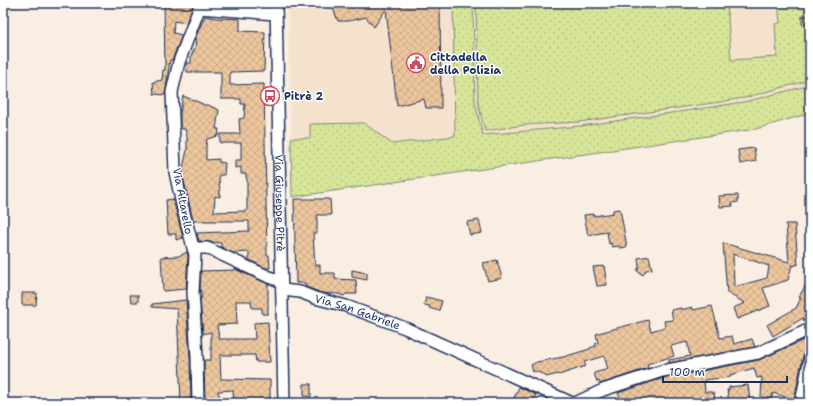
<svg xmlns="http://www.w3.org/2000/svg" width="813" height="406" font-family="'Shantell Sans',sans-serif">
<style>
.built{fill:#f5e2cc}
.grass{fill:url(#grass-dots);stroke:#798a7b}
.building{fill:url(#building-cross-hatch);stroke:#1b2f5e;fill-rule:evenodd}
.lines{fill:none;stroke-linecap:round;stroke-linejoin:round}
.minor-casing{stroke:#1b2f5e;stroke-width:14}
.minor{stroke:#fff;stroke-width:11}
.labels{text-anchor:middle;stroke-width:3;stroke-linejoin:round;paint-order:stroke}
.poi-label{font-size:11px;font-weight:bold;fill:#1b2f5e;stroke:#fff;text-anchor:start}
.street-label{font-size:11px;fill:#1b2f5e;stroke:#fff}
</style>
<defs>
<pattern id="grass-dots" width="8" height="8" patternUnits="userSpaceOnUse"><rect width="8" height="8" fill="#d7e598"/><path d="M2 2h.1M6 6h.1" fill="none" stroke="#b8c585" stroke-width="1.8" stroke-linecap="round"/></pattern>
<pattern id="building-cross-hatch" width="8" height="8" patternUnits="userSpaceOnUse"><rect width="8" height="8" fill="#ecc69c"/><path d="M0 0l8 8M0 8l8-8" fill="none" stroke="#caaa89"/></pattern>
</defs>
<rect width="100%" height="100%" fill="#f9eee1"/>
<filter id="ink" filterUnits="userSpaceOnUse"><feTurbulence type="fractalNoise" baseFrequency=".025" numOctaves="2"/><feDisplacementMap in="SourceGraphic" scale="8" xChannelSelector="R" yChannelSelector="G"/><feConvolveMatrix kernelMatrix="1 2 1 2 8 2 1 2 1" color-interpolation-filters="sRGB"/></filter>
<g filter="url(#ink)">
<path class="built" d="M288,3H810V113L756,129L292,197Z"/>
<path class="grass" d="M453,3H473L475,103L483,135L580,126L692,110L744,102L810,85V113L756,129L292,197L291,138H310V124L364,123L392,144L455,136Z
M476,3H727L731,60L777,57L775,24L780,23L778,3H810V80L744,98L720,102L579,122L524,125L485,131L478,103Z"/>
<path class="building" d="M164,3H194L186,23L174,21L173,33L182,35L172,60H170L165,95L154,94L153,82L162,80L163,70H165Z
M331,3H440L441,108H426L424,99L397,106L386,9L374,27L366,17L349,21H338Z
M205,16L216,18L240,19V31L265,32L264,71L230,72V85L264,84L267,255H269L270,268H266L249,260V252L233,253L221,247V243L199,241L197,233L249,231V221H193L190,207L183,177V168L187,150V137L185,129H180V113L183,96L203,104V105H208L219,110L216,129H219L218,136L207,139L206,147V160L219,159V162L225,163L224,175H219L220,197L215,196L214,212L247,211V178H246V174H241V167L235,168V160H241V143H220V134H240L239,119L244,118L245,104H241V99H221V72H187L186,63H191V56L195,48L196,36Z
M802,16H810L809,24H802Z
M754,148L756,161L740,164L738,150Z
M738,195V202L732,203L733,206L720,207L719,196Z
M173,199L183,238L176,240V234H168L166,200Z
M294,199H330L331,215H317V233H313L315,265H320V273H335V279L356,280L357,294H346L344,296L338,294L322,293L306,287L305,283H296Z
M620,209L627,247L620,248L619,246L612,247L611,243L609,244L607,232L588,235L584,215L594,214V216L613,213V210Z
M479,220L482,233L470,235L467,222Z
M786,224H795L798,265L796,264L795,266L792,265L788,280L763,288L770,306L737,319L733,308L745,303L727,293L723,243L789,262ZM733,254L769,266L767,278L734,287Z
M187,252L188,256L186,289L163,291L161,257L179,256Z
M649,256L652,269L646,270L643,275L637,271L639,267L638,258Z
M497,260L502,278L488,281L483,263Z
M604,266L607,285L597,286L593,267Z
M237,270L268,284V314H262V308H252L251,301H236L237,324L217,325L219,339H255L254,323L268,322L270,362H256L255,355H220L221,379L270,380V403H234L233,390L218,391L221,403H205L204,360H211V332L203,334L200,298H202L200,288L201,271Z
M352,270L367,273V280L352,277Z
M810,277V310L804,321L803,318L773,336L767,325L796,308L801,298L799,297Z
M22,293H37L36,305H22Z
M130,295H138V302H131Z
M426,297L442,301L439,311L429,308L430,306L424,305Z
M186,300L190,357L191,403H181L177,309L152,307V304Z
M712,306L720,338L732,336L734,344L752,339L755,347L669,363V360L690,356L687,342L671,346L674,356L647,364L648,368L600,384L599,381L597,382L594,373L608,369L604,356L584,362L586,366L559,375L558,374L546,377L545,375L535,371L533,372L531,365L537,362L563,357L590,349V348L596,346L595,344L598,343L596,334L602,332L648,320L651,331L665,327L664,321L673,320L671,310L681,308V310L692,307L693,310Z
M806,339L810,350L805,352L803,356L794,400L773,393L771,400L761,397L762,377L757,378L754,368L730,375L731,377L704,380L705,392H712V394L714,393L715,400H713L714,403H668L667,399L655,403H622L618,393L664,378L759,360Z
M304,384H311V397L304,396Z
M748,385L750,401L729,403L727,390H729V387Z
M519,387L536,395L532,403H519L513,400Z"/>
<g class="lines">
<g class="minor-casing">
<g id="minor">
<path id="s1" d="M276,3L284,403"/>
<path d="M199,8L276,14"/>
<path d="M193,248H207L269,277L281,281"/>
<path id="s2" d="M282,290L300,292L315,298L346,306L405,328L572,403"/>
<path d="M198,403L197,357L193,292L195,255L183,209L175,172L172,92L179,62L201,3"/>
<path d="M575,403L603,390L662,371L758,353L810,329"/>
<path d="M801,403L810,357"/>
</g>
</g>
<use href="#minor" class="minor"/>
</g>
</g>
<defs>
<g id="civic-ring" transform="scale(1)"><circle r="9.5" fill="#fff" stroke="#d1495b" stroke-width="1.5"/><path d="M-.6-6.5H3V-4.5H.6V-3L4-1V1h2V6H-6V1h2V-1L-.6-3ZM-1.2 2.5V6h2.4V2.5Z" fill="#d1495b"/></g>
<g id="bus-ring" transform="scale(1)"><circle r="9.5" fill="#fff" stroke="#d1495b" stroke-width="1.5"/><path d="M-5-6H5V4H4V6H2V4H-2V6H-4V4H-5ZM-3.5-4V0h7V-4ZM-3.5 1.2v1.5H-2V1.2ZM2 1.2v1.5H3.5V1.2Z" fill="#d1495b"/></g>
</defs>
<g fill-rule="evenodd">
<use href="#civic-ring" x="416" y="63"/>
<use href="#bus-ring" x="270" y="96"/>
</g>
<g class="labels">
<g class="poi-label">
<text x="430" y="61">Cittadella<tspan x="430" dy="13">della Polizia</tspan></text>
<text x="284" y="100">Pitrè 2</text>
</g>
<g class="street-label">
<text transform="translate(183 201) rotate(79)" y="4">Via Altarello</text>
<text dy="4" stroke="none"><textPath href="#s1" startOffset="200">Via Giuseppe Pitrè</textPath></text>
<text dy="4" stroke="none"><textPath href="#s2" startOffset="79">Via San Gabriele</textPath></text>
</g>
</g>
<rect width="813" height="406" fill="none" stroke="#fff" stroke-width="16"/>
<rect x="8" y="8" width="797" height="390" fill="none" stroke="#1b2f5e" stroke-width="1.5" filter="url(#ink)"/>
<path d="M663 376v6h124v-6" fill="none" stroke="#1b2f5e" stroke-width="2"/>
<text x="669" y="376" font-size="12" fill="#1b2f5e" stroke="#ffffff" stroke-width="3" paint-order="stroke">100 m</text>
</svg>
